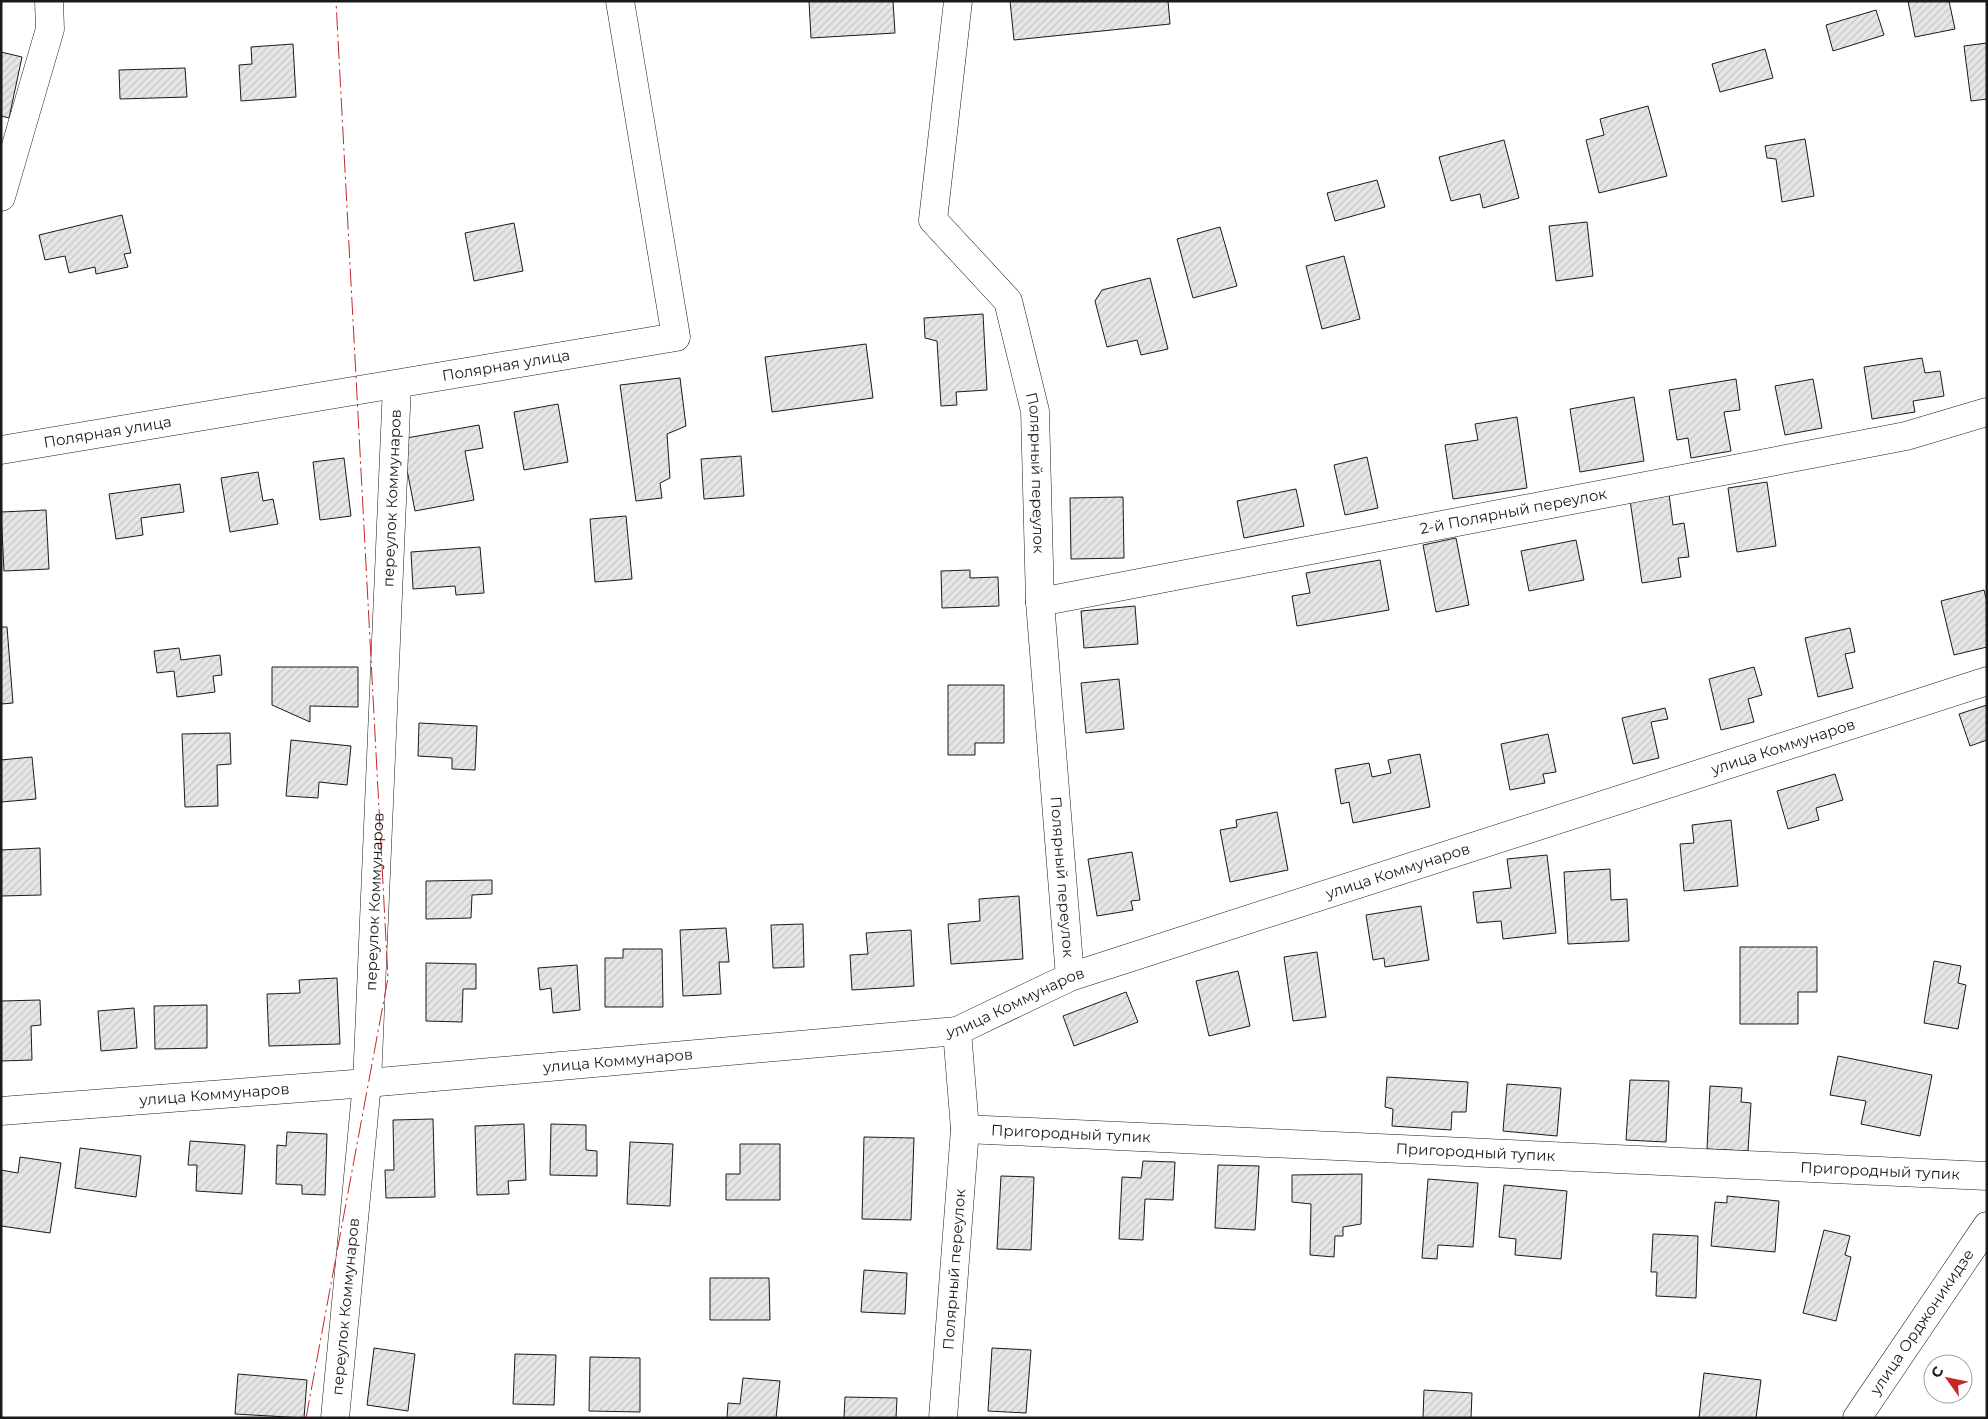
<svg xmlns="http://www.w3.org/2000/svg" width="1988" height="1419" font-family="Montserrat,sans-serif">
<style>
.building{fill:url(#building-hatch);stroke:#1a1a1a}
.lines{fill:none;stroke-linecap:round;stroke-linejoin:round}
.street-casing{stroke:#1a1a1a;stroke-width:29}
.secondary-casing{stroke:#1a1a1a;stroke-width:29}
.street{stroke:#fff;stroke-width:28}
.secondary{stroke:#fff;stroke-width:28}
.power{stroke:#c62828;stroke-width:1;stroke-dasharray:18 4 2.5 4;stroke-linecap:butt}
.labels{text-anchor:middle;stroke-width:4;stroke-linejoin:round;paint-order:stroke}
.street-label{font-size:15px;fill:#1a1a1a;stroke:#fff}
</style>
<defs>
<pattern id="building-hatch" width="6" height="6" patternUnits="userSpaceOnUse" patternTransform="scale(1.25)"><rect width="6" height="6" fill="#e6e6e6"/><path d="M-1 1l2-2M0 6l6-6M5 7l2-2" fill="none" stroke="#c5c5c5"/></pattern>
</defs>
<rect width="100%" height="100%" fill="#fff"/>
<path class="building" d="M809,1H893L895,33L811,38Z
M1010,1H1168L1170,24L1014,40Z
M1908,1H1949L1955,29L1915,37Z
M1876,10L1884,35L1833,51L1826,25Z
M1987,43V99L1971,101L1964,46Z
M293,44L296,97L241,101L239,65L252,64L251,47Z
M1765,49L1773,78L1720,92L1712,64Z
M1,52L22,57L9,118L1,116Z
M185,68L187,97L120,99L119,70Z
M1648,106L1667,176L1599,193L1586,140L1604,135L1600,119Z
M1805,139L1814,196L1782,202L1776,159L1767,158L1765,146Z
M1504,140L1519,198L1483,208L1480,194L1451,201L1439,157Z
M1377,180L1385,207L1335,221L1327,193Z
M122,215L131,253L124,254L128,267L96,274L95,267L69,273L65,256L45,260L39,235Z
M1587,222L1593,276L1556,281L1549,226Z
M514,223L523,271L474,281L465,233Z
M1220,227L1237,286L1193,298L1177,239Z
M1344,256L1360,319L1322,329L1306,266Z
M1150,278L1168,349L1141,355L1137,340L1107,347L1095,301L1102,290Z
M983,314L987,390L956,392L957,405L941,406L937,341L925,338L924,318Z
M866,344L873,398L772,412L765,357Z
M1922,358L1925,373L1940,371L1944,396L1913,401L1915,412L1872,419L1864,367Z
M680,378L686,426L667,434L670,478L660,483L662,498L636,501L620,385Z
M1736,379L1740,410L1724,412L1731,451L1691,458L1688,438L1677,440L1669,390Z
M1813,379L1822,428L1785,435L1775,386Z
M1634,397L1644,461L1580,472L1570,409Z
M558,404L568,462L524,470L514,412Z
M1517,417L1527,488L1453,499L1445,445L1478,440L1475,424Z
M479,425L483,448L465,451L474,500L415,511L401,439Z
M741,456L744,496L704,499L701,459Z
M1367,457L1378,508L1345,515L1334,465Z
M344,458L351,516L320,520L313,462Z
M258,472L263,501L273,499L278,524L230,532L221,478Z
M1767,482L1776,546L1737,552L1728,488Z
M180,484L184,512L141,518L143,535L116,539L109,494Z
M1296,489L1304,526L1244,538L1237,501Z
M1669,494L1673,525L1684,523L1689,557L1678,558L1681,577L1642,583L1630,500Z
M1123,497L1124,558L1071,559L1070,498Z
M46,510L49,569L4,571L1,512Z
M626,516L632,579L595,582L590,519Z
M1456,538L1469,605L1436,612L1423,545Z
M1576,540L1584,580L1529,591L1521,551Z
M480,547L484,593L456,595L455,586L413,589L411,552Z
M1380,560L1389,610L1297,626L1292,596L1310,593L1306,573Z
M970,570V578L998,577L999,606L942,608L941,571Z
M1984,590L1987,602V647L1954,655L1941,601Z
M1135,606L1138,644L1084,648L1081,611Z
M1,627H7L13,703L1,704Z
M1850,628L1855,652L1845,654L1853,688L1818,697L1805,638Z
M179,648L181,660L220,655L222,675L213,676L215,692L177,697L174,671L157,673L154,651Z
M272,667H358V707L310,706V722L272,705Z
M1754,667L1762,695L1748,699L1754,722L1721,730L1709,679Z
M1119,679L1124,729L1086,733L1081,683Z
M948,685H1004V743H975V755H948Z
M1987,705V740L1970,746L1959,714Z
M1665,708L1668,719L1651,722L1659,758L1633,764L1622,718Z
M419,723L477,726L475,770L452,769V758L418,756Z
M230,733L231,764L217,765L218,806L185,807L182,734Z
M1548,734L1556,772L1543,774L1545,783L1510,790L1501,744Z
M291,740L351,746L347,785L319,782L318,798L286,796Z
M1420,754L1430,807L1353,823L1349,802L1341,804L1335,769L1369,763L1372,777L1391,773L1388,760Z
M32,757L36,799L1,802V760Z
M1835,774L1843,800L1816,808L1819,820L1788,829L1777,791Z
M1277,812L1288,870L1230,882L1220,830L1237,827L1236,820Z
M1731,820L1738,886L1684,891L1680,844L1694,843L1692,825Z
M40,848L41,895L1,896V850Z
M1132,852L1140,900L1131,901L1133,910L1097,916L1088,859Z
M1547,855L1556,933L1503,939L1501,921L1477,923L1473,892L1511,888L1507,859Z
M1610,869L1611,900L1627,899L1629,941L1568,944L1564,872Z
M492,880V894L472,895L471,918L426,919V881Z
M1019,896L1023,959L951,964L948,924L980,921L979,899Z
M1421,906L1429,960L1385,967L1384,958L1373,960L1366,915Z
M803,924L804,967L773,968L771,925Z
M726,928L729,962H719L721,994L683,996L680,930Z
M911,930L914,986L852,990L850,955L868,954L866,933Z
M1740,947H1817V992H1798V1024H1740Z
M623,949H662L663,1007H605V958H623Z
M1317,952L1326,1017L1293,1021L1284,957Z
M1934,961L1961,966L1958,983L1966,985L1958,1029L1924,1023Z
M426,963L476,964V989H463L462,1022L426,1021Z
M577,965L580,1010L553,1013L551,988L540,990L538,968Z
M1238,971L1250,1026L1209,1036L1196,981Z
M337,978L340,1044L269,1046L267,994L300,993L299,980Z
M1126,992L1138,1022L1074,1046L1063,1016Z
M40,1000L41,1025L31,1026L32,1060L1,1061V1001Z
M207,1005V1048L155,1049L154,1006Z
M134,1008L137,1048L101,1051L98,1011Z
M1838,1056L1932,1075L1920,1136L1861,1124L1866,1101L1830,1095Z
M1387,1077L1468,1082L1466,1112H1452L1451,1130L1392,1126L1393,1109L1385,1107Z
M1630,1080L1669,1081L1666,1142L1626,1140Z
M1507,1084L1561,1088L1557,1136L1503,1131Z
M1710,1086L1742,1088L1741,1102L1751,1103L1748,1151L1707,1149Z
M433,1119L435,1197L386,1198L385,1170H394L393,1120Z
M524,1124L526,1180L508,1181L509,1194L477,1195L475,1126Z
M551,1124L586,1125V1150L597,1151V1176L550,1175Z
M287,1132L327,1134L325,1195L302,1194V1185L276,1184L277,1145L286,1146Z
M864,1137L914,1138L911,1220L862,1219Z
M190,1141L245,1145L242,1194L196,1191L197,1165H188Z
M630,1142L673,1144L670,1206L627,1204Z
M740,1144H780V1200H726V1174H740Z
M80,1148L141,1156L136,1197L75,1188Z
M20,1157L61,1163L50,1233L1,1226V1170L18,1173Z
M1143,1161L1175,1162L1173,1200L1145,1199L1143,1240L1119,1239L1122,1177L1141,1178Z
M1218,1165L1259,1166L1255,1230L1215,1228Z
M1362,1174L1361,1224L1343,1227V1236H1335L1334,1257L1310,1255L1311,1204L1292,1202V1175Z
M1001,1176L1034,1177L1031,1250L997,1249Z
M1428,1179L1478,1183L1473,1247L1438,1245L1437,1259L1422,1258Z
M1504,1185L1567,1191L1561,1259L1515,1255L1516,1239L1499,1237Z
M1727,1196L1779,1201L1775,1252L1711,1246L1715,1202L1727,1203Z
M1824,1230L1850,1236L1845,1255L1851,1257L1836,1321L1803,1313Z
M1653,1234L1698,1236L1696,1298L1656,1296L1657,1272H1651Z
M864,1270L907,1273L905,1314L861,1312Z
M710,1278H769L770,1320H710Z
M374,1348L415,1354L408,1411L367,1405Z
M992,1348L1031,1350L1026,1413L988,1411Z
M515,1354L556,1355L554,1405L513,1404Z
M590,1357L640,1358V1412L589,1411Z
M1704,1373L1761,1380L1756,1418H1699Z
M238,1374L307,1380L304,1418L235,1414Z
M743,1378L780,1381L776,1418H727L728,1403L740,1404Z
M1424,1390L1472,1393L1471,1418H1423Z
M845,1397L897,1398L896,1418H844Z"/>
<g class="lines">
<g class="street-casing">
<g id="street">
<path id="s1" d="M958,1L933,220L1008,301L1035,411L1040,602L1070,977"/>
<path d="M1,197L50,29L49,1"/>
<path id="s2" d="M1,450L676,337L620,1"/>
<path id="s3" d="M1040,602L1906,436L1987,412"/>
<path id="s4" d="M1,1111L367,1083L957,1031L1070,977L1987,681"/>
<path id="s5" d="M965,1129L1987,1176"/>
<path id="s6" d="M335,1418L367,1083L397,385"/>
<path id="s7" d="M943,1418L965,1129L957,1031"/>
</g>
</g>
<g class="secondary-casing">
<g id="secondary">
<path id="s8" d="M1857,1418L1987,1226"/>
</g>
</g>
<use href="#street" class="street"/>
<use href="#secondary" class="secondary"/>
<path class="power" d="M306,1418L388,978L336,1"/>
</g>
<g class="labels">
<g class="street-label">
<text dy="5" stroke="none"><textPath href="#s2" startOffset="512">Полярная улица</textPath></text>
<text dy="5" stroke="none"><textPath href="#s2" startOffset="108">Полярная улица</textPath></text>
<text dy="5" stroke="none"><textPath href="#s1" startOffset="506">Полярный переулок</textPath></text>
<text dy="5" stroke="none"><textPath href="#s6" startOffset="922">переулок Коммунаров</textPath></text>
<text dy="5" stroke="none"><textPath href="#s3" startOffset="482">2-й Полярный переулок</textPath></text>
<text dy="5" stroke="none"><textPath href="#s4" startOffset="1834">улица Коммунаров</textPath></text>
<text dy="5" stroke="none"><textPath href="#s4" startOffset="1429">улица Коммунаров</textPath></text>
<text dy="5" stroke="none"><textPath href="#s1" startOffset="911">Полярный переулок</textPath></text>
<text dy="5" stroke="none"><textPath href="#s6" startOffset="518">переулок Коммунаров</textPath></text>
<text dy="5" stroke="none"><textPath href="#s4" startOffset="1024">улица Коммунаров</textPath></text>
<text dy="5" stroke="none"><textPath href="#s4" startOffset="619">улица Коммунаров</textPath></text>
<text dy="5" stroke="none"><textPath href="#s4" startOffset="214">улица Коммунаров</textPath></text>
<text dy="5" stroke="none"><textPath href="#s5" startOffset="106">Пригородный тупик</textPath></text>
<text dy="5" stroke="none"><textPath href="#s5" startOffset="511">Пригородный тупик</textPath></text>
<text dy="5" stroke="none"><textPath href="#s5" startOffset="916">Пригородный тупик</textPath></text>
<text dy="5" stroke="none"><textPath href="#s7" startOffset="149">Полярный переулок</textPath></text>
<text dy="5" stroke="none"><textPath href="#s6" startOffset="112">переулок Коммунаров</textPath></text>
<text dy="5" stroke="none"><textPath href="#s8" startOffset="116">улица Орджоникидзе</textPath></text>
</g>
</g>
<rect width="1988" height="1419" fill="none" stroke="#1a1a1a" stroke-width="5"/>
<g transform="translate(1948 1379) rotate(303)"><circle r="24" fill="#ffffff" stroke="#a3a3a3"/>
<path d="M0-4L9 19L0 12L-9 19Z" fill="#c62828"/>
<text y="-8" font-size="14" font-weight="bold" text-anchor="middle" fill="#1a1a1a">С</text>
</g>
</svg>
